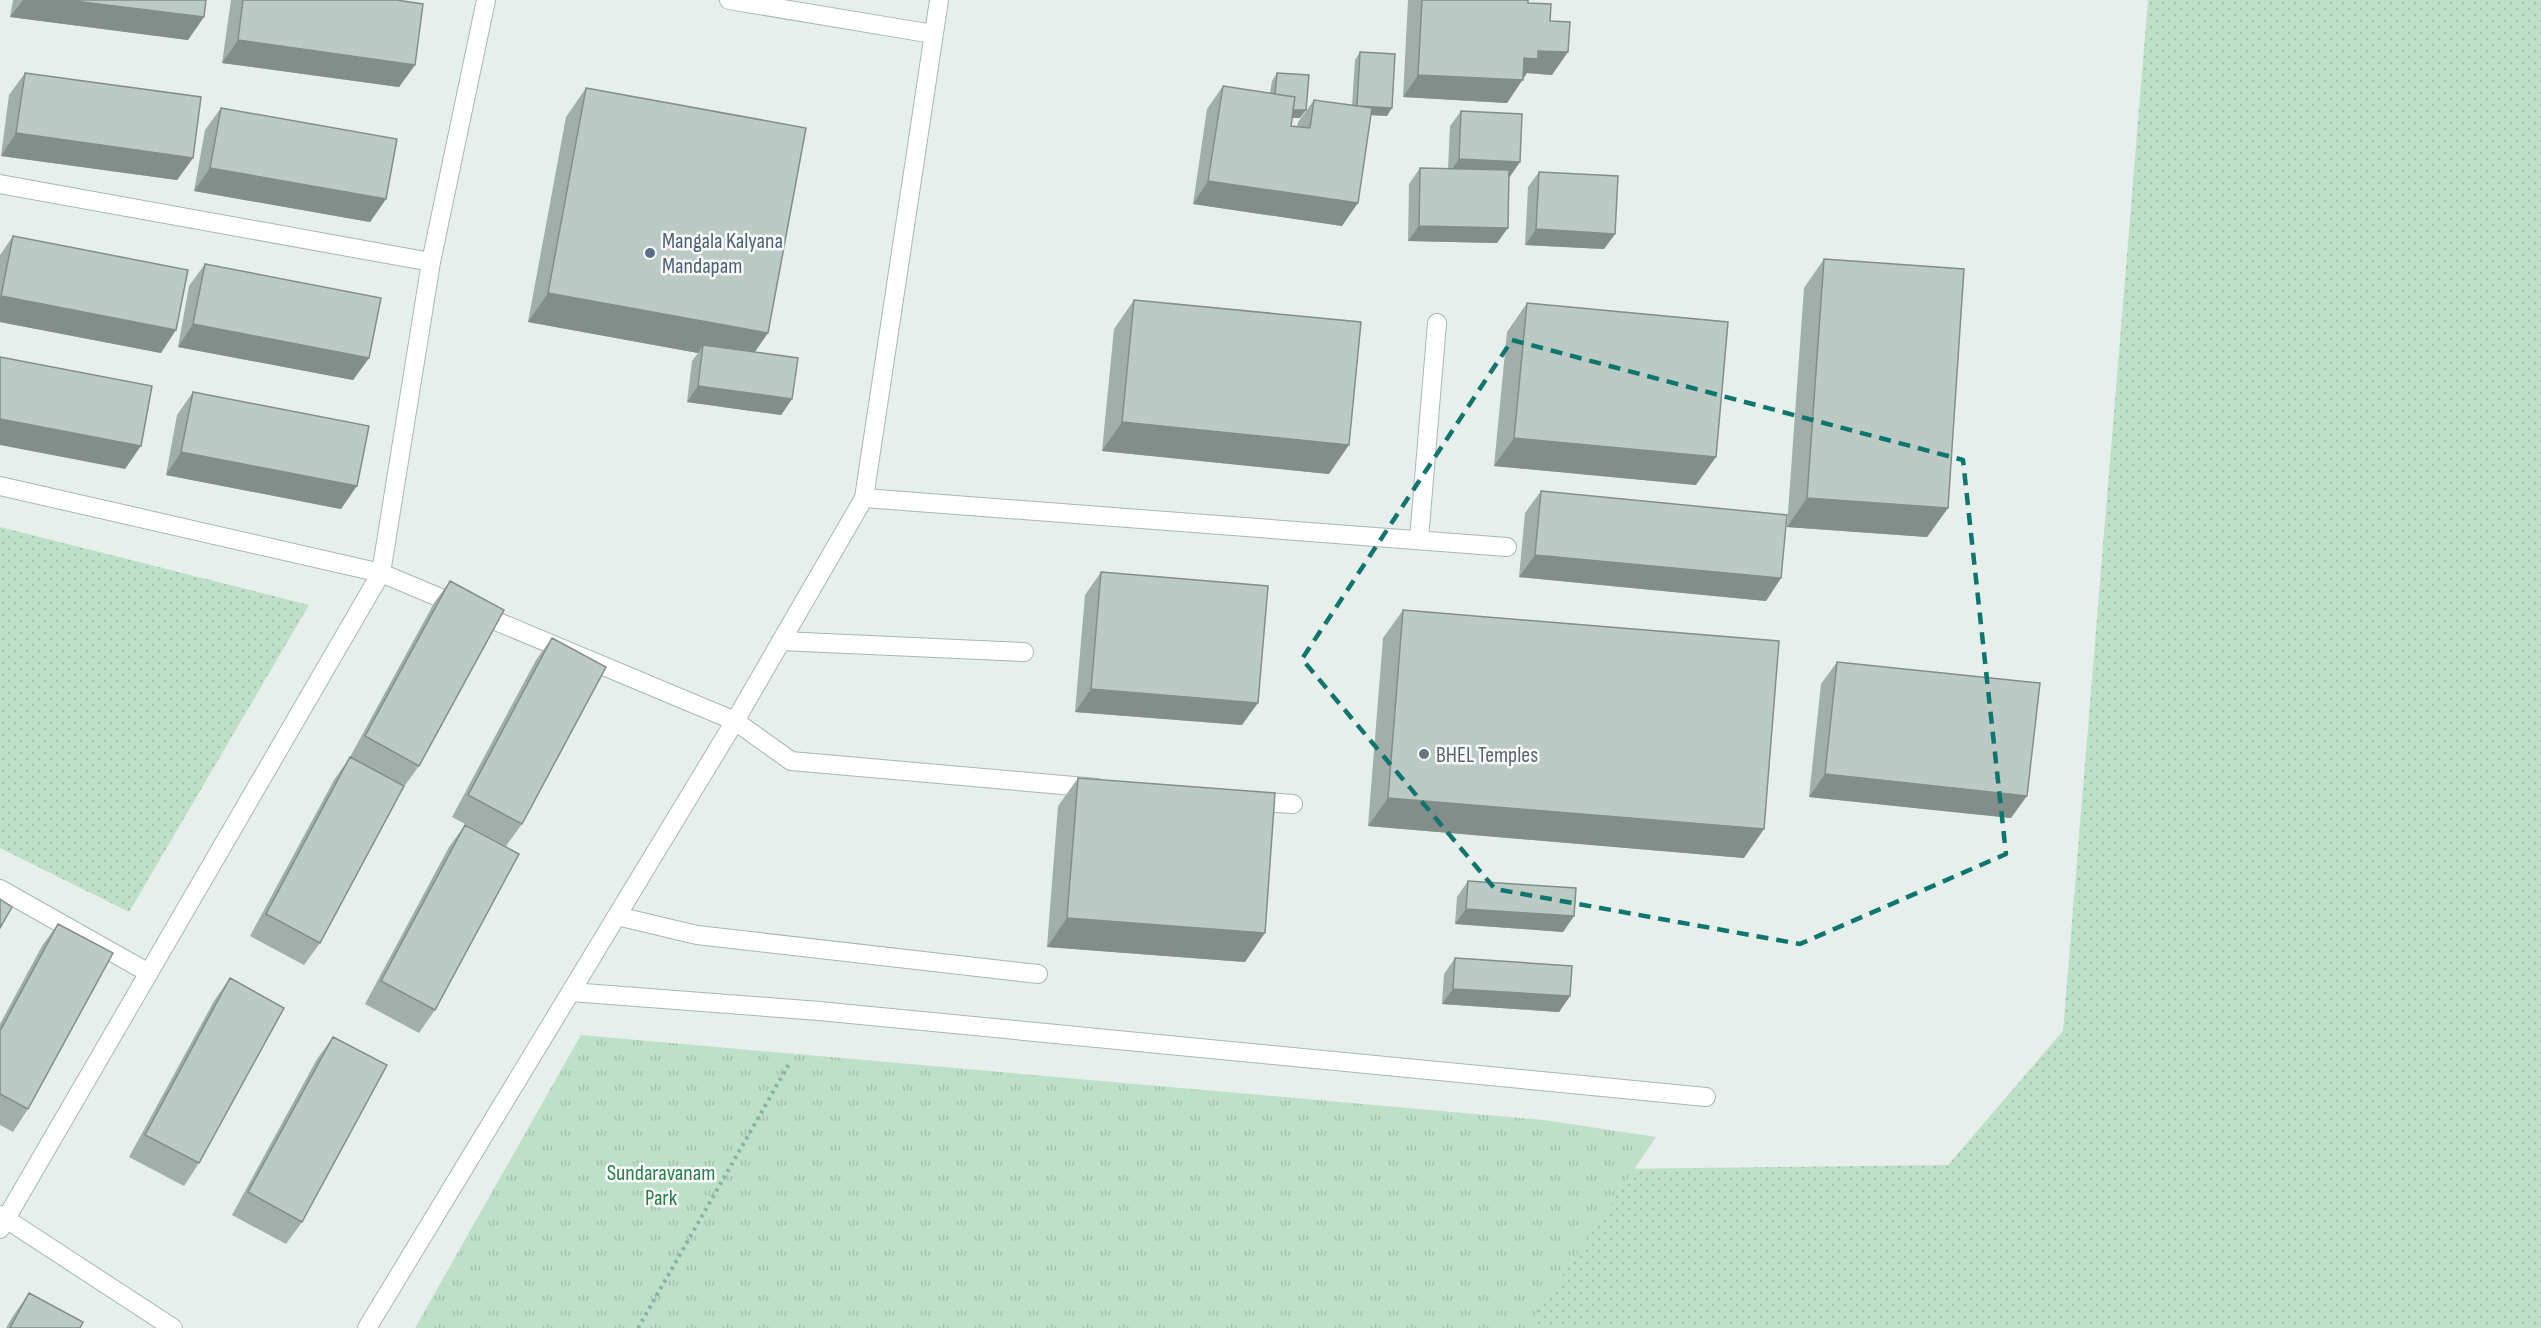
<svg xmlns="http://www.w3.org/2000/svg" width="2541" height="1328" font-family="'Sofia Sans Condensed',sans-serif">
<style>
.grass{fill:url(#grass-dots)}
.park{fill:url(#park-tufts)}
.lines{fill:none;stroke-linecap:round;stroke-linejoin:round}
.lane-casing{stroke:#a8b8b2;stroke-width:20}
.street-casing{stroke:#a8b8b2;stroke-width:20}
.path{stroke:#86b3a5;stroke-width:4;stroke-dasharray:3 4.5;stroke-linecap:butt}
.lane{stroke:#fff;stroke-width:18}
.street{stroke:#fff;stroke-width:18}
.wall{fill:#a1aea9}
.shaded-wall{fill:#838d89}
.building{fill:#bbcac4;stroke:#838d89;stroke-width:1.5}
.marked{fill:none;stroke:#0f766e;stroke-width:4.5;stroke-dasharray:12 8;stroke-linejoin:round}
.service-dot{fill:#5c6f8a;stroke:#f7fbf9;stroke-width:2}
.worship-dot{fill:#6b7280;stroke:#f7fbf9;stroke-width:2}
.labels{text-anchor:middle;stroke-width:5;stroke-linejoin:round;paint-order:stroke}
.service-label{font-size:22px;fill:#4e5e75;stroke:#f7fbf9;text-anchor:start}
.worship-label{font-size:22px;fill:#5b616d;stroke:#f7fbf9;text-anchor:start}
.park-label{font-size:22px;fill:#2d7a4b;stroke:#f7fbf9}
</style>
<defs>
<pattern id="grass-dots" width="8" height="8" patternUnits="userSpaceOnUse" patternTransform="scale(1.5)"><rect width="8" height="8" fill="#bfe0c8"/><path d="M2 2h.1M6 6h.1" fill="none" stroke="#a4c1ad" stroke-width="1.8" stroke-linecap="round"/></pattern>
<pattern id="park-tufts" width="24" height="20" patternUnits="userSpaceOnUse" patternTransform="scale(1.5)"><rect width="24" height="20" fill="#bfe0c8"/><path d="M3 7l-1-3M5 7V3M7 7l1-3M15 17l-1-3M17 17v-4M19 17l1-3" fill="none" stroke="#a4c1ad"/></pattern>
</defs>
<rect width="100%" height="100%" fill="#e6efeb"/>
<path class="grass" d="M2148,0H2541V1328H1505L1612,1169L1948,1165L2063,1031Z
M0,527L309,605L129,912L0,848Z"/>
<path class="park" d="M581,1035L1544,1120L1656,1137L1527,1328H415Z"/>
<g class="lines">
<g class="lane-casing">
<path id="lane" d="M864,498L1507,547
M1419,539L1437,323
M781,641L1024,652
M735,721L791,761L1097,788
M1250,801L1293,804
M617,916L697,935L1038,974"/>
</g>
<g class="street-casing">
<path id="street" d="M729,0L933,34
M0,184L431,262
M0,486L381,573L735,721
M0,889L149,973
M571,992L819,1011L1706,1097
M0,1215L173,1328
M0,1229L381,573L431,262L486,0
M367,1328L735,721L864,498L939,0"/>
</g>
<path class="path" d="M638,1328L789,1064"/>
<use href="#lane" class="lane"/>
<use href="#street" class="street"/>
</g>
<path class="wall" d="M13,0H206L188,40L10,17Z
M231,0H396L415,65L399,87L222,63Z
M1408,0H1528V3L1550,21L1552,75L1527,73L1507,103L1403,97Z
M1360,52L1387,116L1371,115L1342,226L1193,204L1207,109L1223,86L1270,93L1272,81L1277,73L1300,118H1292L1291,126L1297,127L1298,122L1314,100L1352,106L1355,60Z
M25,73L193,158L177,180L1,156L9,95Z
M586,88L768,333L755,352L792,399L781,415L687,402L692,361L698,353L528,322L566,117Z
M221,108L386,199L370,222L194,191L205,130Z
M1461,111L1520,162L1509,177L1497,243L1408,241L1409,184L1420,168L1448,169L1450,126Z
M1539,172L1615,234L1604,249L1525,245L1528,187Z
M13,236L161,353L0,322V255Z
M1824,259L1948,508L1927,537L1787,527L1804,288Z
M205,264L369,358L353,380L178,347L189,286Z
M1134,300L1329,474L1102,451L1114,329Z
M1527,303L1696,485L1494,466L1507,332Z
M193,392L341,509L166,475L177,415Z
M1541,491L1781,578L1766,601L1519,577L1525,513Z
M1101,572L1242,725L1075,712L1085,595Z
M450,581L419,766L403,788L320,943L304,965L250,936L334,780L350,757L434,603Z
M1403,610L1744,858L1368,826L1383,638Z
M552,638L522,824L506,846L452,817L536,660Z
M1837,662L2011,818L1809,797L1821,684Z
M1078,778L1245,962L1047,947L1058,806Z
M465,825L435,1010L419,1033L365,1004L449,847Z
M1468,881L1574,916L1563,932L1455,924L1457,897Z
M58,924L28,1109L13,1132L0,1125V1024L42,946Z
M1455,958L1570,996L1559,1012L1442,1004L1444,974Z
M230,978L199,1163L184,1186L129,1157L214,1001Z
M333,1037L302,1222L286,1244L232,1215L317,1059Z
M29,1293L80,1328H6L13,1316Z"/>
<path class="shaded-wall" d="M23,0H66L204,17L188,40L10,17Z
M238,40L415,65L399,87L222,63Z
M1538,51L1568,52L1552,75L1527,73L1507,103L1403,97L1418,75L1524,58Z
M1357,106L1392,108L1387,116L1352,114Z
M1274,108L1306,110L1300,118L1268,116Z
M16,133L193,158L177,180L1,156Z
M1459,159L1520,162L1509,178L1448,175Z
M210,168L386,199L370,222L194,191Z
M1208,181L1358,203L1342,226L1193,204Z
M1419,226L1508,228L1497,243L1408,241Z
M1536,229L1615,234L1604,249L1525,245Z
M548,293L768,333L747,362L703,345L698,353L528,322Z
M1,296L176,330L161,353L0,322V298Z
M193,324L369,358L353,380L178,347Z
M698,386L792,399L781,415L687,402Z
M0,419L141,446L125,469L0,445Z
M1122,422L1349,445L1329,474L1102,451Z
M1514,438L1716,457L1696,485L1494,466Z
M181,452L357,486L341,509L166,475Z
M1807,498L1948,508L1927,537L1787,527Z
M1535,555L1781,578L1766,601L1519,577Z
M1091,689L1258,703L1242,725L1075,712Z
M1825,774L2027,796L2011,818L1809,797Z
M1388,798L1764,829L1744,858L1368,826Z
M1466,909L1574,916L1563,932L1455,924Z
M1067,918L1265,933L1245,962L1047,947Z
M1453,989L1570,996L1559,1012L1442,1004Z"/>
<path class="building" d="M66,0H206L204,17Z
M243,0H396L423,4L415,65L238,40Z
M1422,0H1528V3L1551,4L1550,21L1570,22L1568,52L1538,51V59L1524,58L1523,80L1418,75Z
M1360,52L1395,54L1392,108L1357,106Z
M25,73L201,97L193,158L16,133Z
M1277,73L1309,75L1306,110H1293L1295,97L1275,94Z
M1223,86L1295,97L1291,126L1310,128L1314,100L1372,108L1358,203L1208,181Z
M586,88L806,128L768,333L548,293Z
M221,108L397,139L386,199L210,168Z
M1461,111L1522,114L1520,162L1459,159Z
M1420,168L1509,170L1508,228L1419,226Z
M1539,172L1618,176L1615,234L1536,229Z
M13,236L188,270L176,330L1,296Z
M1824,259L1964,269L1948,508L1807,498Z
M205,264L381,298L369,358L193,324Z
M1134,300L1361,322L1349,445L1122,422Z
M1527,303L1728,322L1716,457L1514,438Z
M703,345L798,358L792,399L698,386Z
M0,357L152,386L141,446L0,419Z
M193,392L369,426L357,486L181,452Z
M1541,491L1787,515L1781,578L1535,555Z
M1101,572L1268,586L1258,703L1091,689Z
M450,581L504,610L419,766L365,736Z
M1403,610L1779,641L1764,829L1388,798Z
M552,638L606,667L522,824L468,795Z
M1837,662L2040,683L2027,796L1825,774Z
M350,757L404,786L320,943L266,914Z
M1078,778L1275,793L1265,933L1067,918Z
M465,825L519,854L435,1010L381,981Z
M1468,881L1576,888L1574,916L1466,909Z
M0,899L12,907L0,928Z
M58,924L113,953L28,1109L0,1094V1031Z
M1455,958L1572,966L1570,996L1453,989Z
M230,978L284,1008L199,1163L145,1135Z
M333,1037L387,1065L302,1222L248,1192Z
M29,1293L83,1322L80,1328H10Z"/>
<path class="marked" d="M1512,340L1963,460L2006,854L1800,944L1495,889L1302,659Z"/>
<circle class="service-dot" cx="650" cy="253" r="6"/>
<circle class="worship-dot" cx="1424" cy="754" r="6"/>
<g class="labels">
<g class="service-label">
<text x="662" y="248">Mangala Kalyana<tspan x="662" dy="25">Mandapam</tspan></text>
</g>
<g class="worship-label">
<text x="1436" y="762">BHEL Temples</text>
</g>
<g class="park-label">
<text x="661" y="1180">Sundaravanam<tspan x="661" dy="25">Park</tspan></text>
</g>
</g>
</svg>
